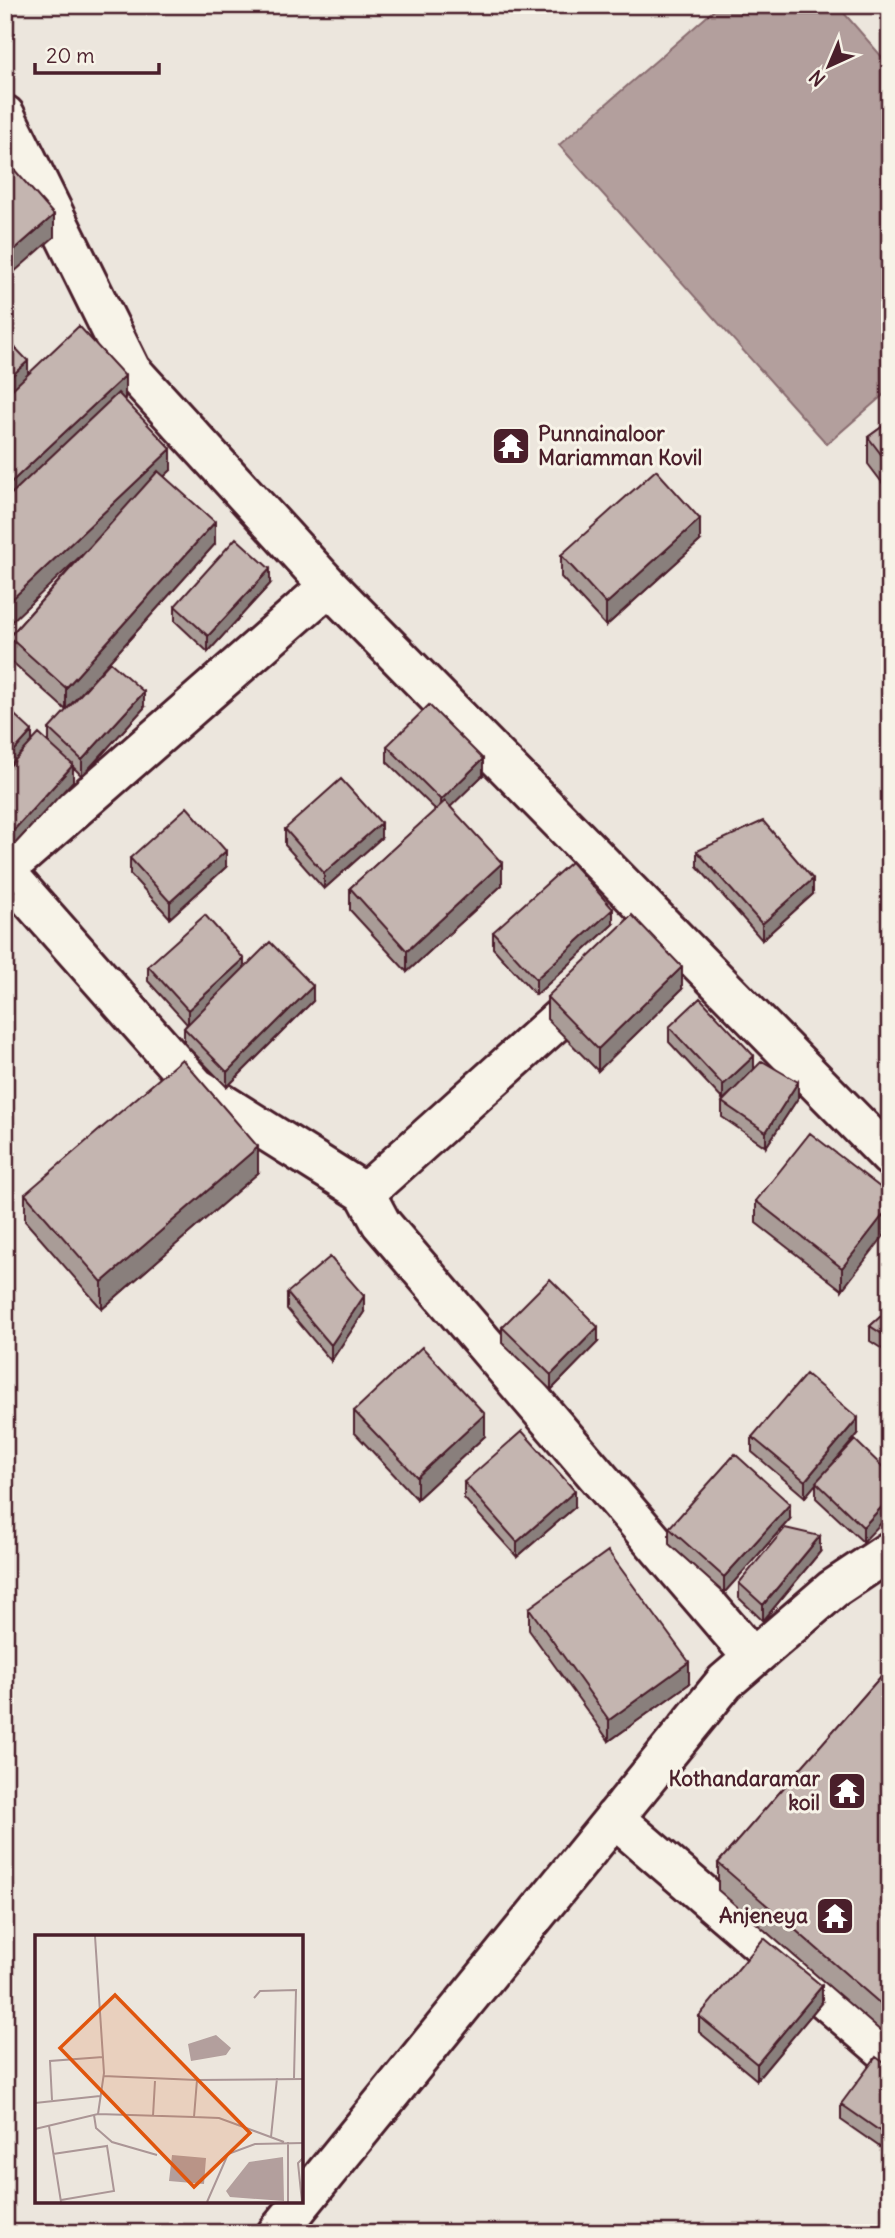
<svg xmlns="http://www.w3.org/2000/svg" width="895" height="2238" font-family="Delius,sans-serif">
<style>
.water{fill:#b39f9d;stroke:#896c6f;stroke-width:2}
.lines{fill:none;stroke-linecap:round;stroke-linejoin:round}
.minor-casing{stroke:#4a1f2b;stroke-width:44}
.minor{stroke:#f7f3e8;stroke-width:38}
.wall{fill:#a99c97;stroke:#4a1f2b;stroke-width:2}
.shaded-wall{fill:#897f7b;stroke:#4a1f2b;stroke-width:2}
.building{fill:#c4b5b0;stroke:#4a1f2b;stroke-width:2}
.labels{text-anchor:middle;stroke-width:6;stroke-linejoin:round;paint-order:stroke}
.poi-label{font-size:21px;font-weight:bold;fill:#4a1f2b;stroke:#f7f3e8;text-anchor:end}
.inset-road{fill:none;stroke:#ab9696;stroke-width:2}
.view{fill:#e0560e;fill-opacity:0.15;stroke:#e0560e;stroke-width:3.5}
.inset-edge{fill:none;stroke:#4a1f2b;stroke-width:3.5}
</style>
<rect width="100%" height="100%" fill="#ece6dd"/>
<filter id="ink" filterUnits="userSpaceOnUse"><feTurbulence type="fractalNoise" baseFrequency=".0143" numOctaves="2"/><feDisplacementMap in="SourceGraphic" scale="14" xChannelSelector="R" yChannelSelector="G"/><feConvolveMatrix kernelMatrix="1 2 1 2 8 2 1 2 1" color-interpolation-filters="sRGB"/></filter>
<g filter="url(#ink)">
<path class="water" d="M720,5H837L890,66V389L827,444L559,145Z"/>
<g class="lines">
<g class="minor-casing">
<path id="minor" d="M5,115L131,370L329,586L890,1157
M5,870L329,586
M5,871L196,1087L365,1193L381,1223L753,1658
M365,1193L590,991
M614,1818L890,2055
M277,2233L725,1682L833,1589L890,1551"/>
</g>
<use href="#minor" class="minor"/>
</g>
<path class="wall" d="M880,5H890V14Z
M5,337L28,375L125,398L124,399L171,470L164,476L215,544L66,710L9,659V637L87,549L9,624L5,621Z
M890,421V493L868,464V437Z
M700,541L606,626L561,577V555Z
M270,584L208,652L175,621V606Z
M5,706L32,741L49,743V729L144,708L82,776L73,767V781L11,848L5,843Z
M387,746L483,775L450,807L502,885L407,972L350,910V888L436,810L387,762Z
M285,829L381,838L324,889L285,845Z
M697,851L813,894L762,940L697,866Z
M130,858L226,867L170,918L130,874Z
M613,924L536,995L493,948V932Z
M148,966L244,968L313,1001L227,1087L184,1043V1028L187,1024L148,981Z
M682,989L598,1071L547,1019V997Z
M669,1027L754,1069L798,1098L766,1147L722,1117V1102L723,1100L669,1042Z
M258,1173L102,1309L25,1221V1194Z
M890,1195L842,1290L756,1223V1201Z
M287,1293L364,1312L331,1361L287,1309Z
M890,1308V1354L870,1341V1326Z
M502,1327L598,1342L551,1390L502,1343Z
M354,1411L485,1436L417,1499L354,1432Z
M858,1434L827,1471L890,1474L863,1542L816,1498V1483L805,1497L752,1452V1437Z
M464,1482L575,1507L517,1557L464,1498Z
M790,1519L724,1593L669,1544V1528Z
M820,1552L763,1621L739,1598V1583Z
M529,1608L689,1684L609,1741L529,1630Z
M890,1666V2039L718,1890V1863Z
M822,2002L757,2080L699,2032V2016Z
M890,2067V2154L841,2120V2104Z"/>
<path class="shaded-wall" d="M54,215V237L5,280V258Z
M28,361V383L5,404V382Z
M125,376V398L5,510V488Z
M171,449V470L9,624V602Z
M700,519V541L606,626V604Z
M215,522V544L66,710V688Z
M270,569V584L208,652V636Z
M144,692V708L82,776V760Z
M32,731V746L5,776V761Z
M483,759V775L441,816V800Z
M73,765V781L11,848V833Z
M381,823V838L324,889V873Z
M226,851V867L170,918V902Z
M502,863V885L407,972V951Z
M813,879V894L762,940V924Z
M14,891V907L5,916V900Z
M613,909V924L536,995V979Z
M244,959V974L188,1025V1010Z
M682,967V989L598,1071V1049Z
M313,986V1001L227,1087V1072Z
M754,1056V1072L723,1100V1085Z
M798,1082V1098L766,1147V1132Z
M258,1147V1173L102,1309V1282Z
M890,1206V1228L842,1290V1268Z
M364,1296V1312L331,1361V1345Z
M598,1327V1342L551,1390V1375Z
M485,1414V1436L417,1499V1477Z
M858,1418V1434L805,1497V1481Z
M575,1491V1507L517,1557V1542Z
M890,1498V1514L863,1542V1527Z
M790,1504V1519L724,1593V1577Z
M820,1536V1552L763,1621V1605Z
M689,1662V1684L609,1741V1720Z
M822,1986V2002L757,2080V2064Z"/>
<path class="building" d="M5,159L54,215L5,258Z
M79,326L125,376L5,488V396Z
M5,337L28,361L5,382Z
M118,393L171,449L9,602L5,599V500Z
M890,421V466L868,437Z
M656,470L700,519L606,604L561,555Z
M158,471L215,522L66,688L9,637Z
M236,538L270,569L208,636L175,606Z
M110,662L144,692L82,760L49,729Z
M429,705L483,759L441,800L387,746Z
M5,706L32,731L5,761Z
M39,734L73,765L11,833L5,827V771Z
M341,779L381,823L324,873L285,829Z
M445,801L502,863L407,951L350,888Z
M187,807L226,851L170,902L130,858Z
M763,821L813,879L762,924L697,851Z
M571,862L613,909L536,979L493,932Z
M5,884L14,891L5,900Z
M205,915L244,959L188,1010L148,966Z
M632,915L682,967L598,1049L547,997Z
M270,942L313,986L227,1072L184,1028Z
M700,998L754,1056L723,1085L669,1027Z
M182,1059L258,1147L102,1282L25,1194Z
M762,1061L798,1082L766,1132L722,1102Z
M810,1133L890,1195V1206L842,1268L756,1201Z
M330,1257L364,1296L331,1345L287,1293Z
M550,1279L598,1327L551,1375L502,1327Z
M890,1308V1339L870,1326Z
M422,1347L485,1414L417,1477L354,1411Z
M806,1374L858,1418L805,1481L752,1437Z
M522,1431L575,1491L517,1542L464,1482Z
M855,1440L890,1474V1498L863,1527L816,1482Z
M735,1454L790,1504L724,1577L669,1528Z
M785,1528L820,1536L763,1605L739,1583Z
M608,1551L689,1662L609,1720L529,1608Z
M890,1666V2012L718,1863Z
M764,1938L822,1986L757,2064L699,2016Z
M876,2057L890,2067V2138L841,2104Z"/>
</g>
<defs>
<g id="temple-square" transform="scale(2.0125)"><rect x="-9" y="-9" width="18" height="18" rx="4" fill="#4a1f2b" stroke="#f7f3e8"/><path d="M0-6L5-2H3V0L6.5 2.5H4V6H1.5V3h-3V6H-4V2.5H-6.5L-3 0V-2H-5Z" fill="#fff"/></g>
</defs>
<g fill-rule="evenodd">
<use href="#temple-square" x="511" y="446"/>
<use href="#temple-square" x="847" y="1791"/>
<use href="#temple-square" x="835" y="1916"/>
</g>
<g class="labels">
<g class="poi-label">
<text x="538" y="441" text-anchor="start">Punnainaloor<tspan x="538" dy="24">Mariamman Kovil</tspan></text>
<text x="820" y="1786">Kothandaramar<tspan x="820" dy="24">koil</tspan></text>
<text x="808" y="1923">Anjeneya</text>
</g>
</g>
<g transform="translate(35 1935)">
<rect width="268" height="268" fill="#ece6dd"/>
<path d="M181,100L196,113L191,120L156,126L153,109ZM137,220L171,223L169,249L134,246ZM248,222L249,266L195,262L191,256L214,227Z" fill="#b39f9d"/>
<path class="inset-road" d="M60,1L69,138L63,179M219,63L225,56L261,55L259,143M68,141L162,145M17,165L15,126L68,122M0,168L65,161M59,180L61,193L77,207L122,220M118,181L120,146M159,182L162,145L268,144M14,191L26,267M0,194L63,179L159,182L184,183L249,207M236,202L242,143M18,219L72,211L79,256L26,265M172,267L193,219L220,209L268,208M253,267V207M267,267L263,228L268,223"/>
<path class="view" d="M80,60L215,198L159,252L25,113Z"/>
<rect width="268" height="268" class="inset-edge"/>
</g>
<rect width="895" height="2238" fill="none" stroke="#f7f3e8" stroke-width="28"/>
<rect x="14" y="14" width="867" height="2210" fill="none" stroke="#4a1f2b" stroke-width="2.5" filter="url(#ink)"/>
<g transform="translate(829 66) rotate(224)" stroke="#f7f3e8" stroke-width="5" paint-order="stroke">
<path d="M0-5L12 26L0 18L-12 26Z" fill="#4a1f2b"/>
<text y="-10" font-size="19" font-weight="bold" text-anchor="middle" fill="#4a1f2b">N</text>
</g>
<path d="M35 63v10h124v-10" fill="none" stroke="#4a1f2b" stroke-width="3.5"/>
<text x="46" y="63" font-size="21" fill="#4a1f2b" stroke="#f7f3e8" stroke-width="5" paint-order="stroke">20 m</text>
</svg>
